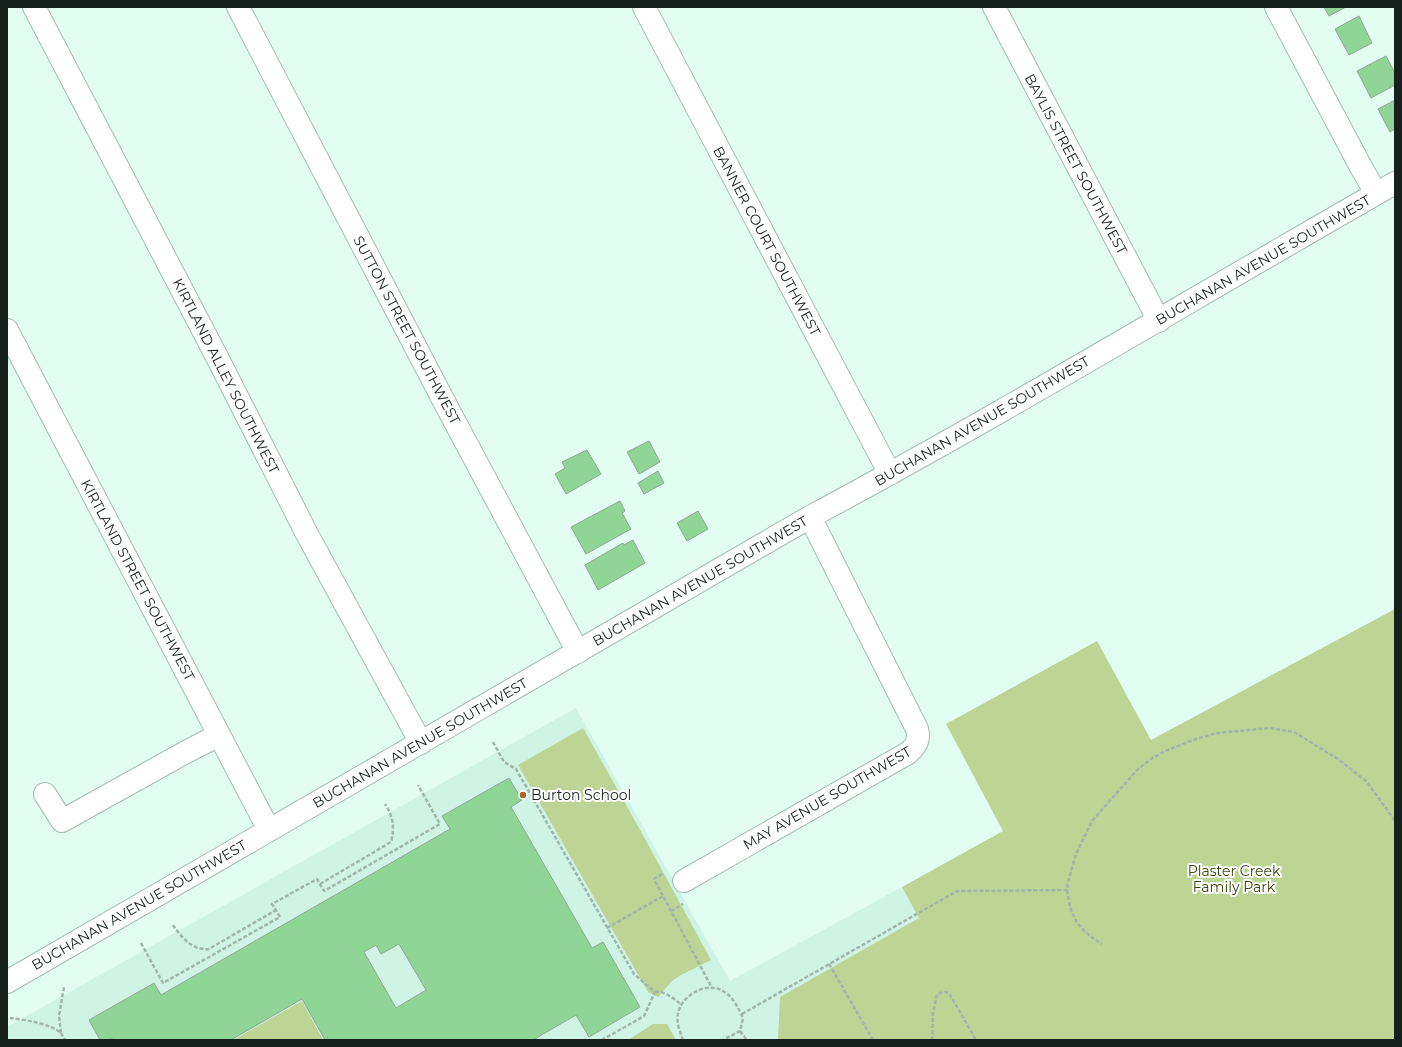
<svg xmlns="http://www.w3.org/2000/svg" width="1402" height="1047" font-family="Montserrat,sans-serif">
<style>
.built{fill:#cff3e4}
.green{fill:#bcd494}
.building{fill:#8fd596;stroke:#94a695;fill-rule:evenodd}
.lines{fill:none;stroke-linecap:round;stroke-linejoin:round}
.minor-casing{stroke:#a2bdb2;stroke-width:24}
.path{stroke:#a0b6ad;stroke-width:2.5;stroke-dasharray:4 2;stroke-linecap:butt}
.minor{stroke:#fff;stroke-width:22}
.poi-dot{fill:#a86831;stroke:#fff;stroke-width:1.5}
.labels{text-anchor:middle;stroke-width:4;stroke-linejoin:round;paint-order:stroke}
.street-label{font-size:14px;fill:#16201c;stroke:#fff}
.poi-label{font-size:14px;fill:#16201c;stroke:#fff;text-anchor:start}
.park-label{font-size:14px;fill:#36480b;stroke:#fff}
</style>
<rect width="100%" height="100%" fill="#e2fdf2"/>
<path class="built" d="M576,708L730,981L902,887L943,960L875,1040H7V1027Z"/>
<path class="green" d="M1395,609V1040H778L780,997L919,918L902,887L1003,831L946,724L1097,641L1151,740Z
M583,728L639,828L711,960L681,975L672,981L658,997L648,992L518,765Z
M302,1001L323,1040H233Z
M653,1024H667L676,1040H628Z"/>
<path class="building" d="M1324,7H1346L1329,16Z
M1359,16L1372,43L1349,55L1335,29Z
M1386,56L1395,73V85L1371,98L1357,71Z
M1395,100V129L1390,132L1378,109Z
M649,441L660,462L639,474L627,452Z
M587,450L601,474L566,494L555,474L565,468L562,462Z
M658,471L664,483L644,494L638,483Z
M620,501L625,511L622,513L631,529L586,554L571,527Z
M698,511L708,529L687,541L677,523Z
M633,540L645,563L598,590L585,565L623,543L624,545Z
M509,778L522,800L511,807L592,948L603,942L640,1007L589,1037L576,1015L533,1040H325L302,999L231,1040H113L112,1038L108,1040H100L89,1020L154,983L161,995L450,829L442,816ZM399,944L426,990L396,1008L364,952L376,945L381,954Z"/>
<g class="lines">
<g class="minor-casing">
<path id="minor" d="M34,7L217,357L307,534L421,743
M238,7L448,409L578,652
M644,7L890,474
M994,7L1159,321
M1276,7L1362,169L1376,193
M7,330L269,830
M45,794L62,821L186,752L219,735
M684,881L908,753C916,746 920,740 917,729L810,517
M7,982L810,517C1008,411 1200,294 1395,183"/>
</g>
<path class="path" d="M493,742L504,762L516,769L634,974L655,992L644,1016L602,1040
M662,874L654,879L712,988
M320,884L391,842C395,828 393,816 385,804
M1067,890C1071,919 1078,929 1102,944
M671,911L683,904
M173,925C181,937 193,951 209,949L276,910
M607,928L663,896
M141,943L163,983L280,917L272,904L317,879L324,891L440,824L418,785
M829,964L873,1040
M655,992C664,990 674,999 682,1005
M742,1014L957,891L1067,890L1068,882L1076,854L1092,821L1138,769L1151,759L1165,751L1196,739L1217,733L1270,728L1294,732L1338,759L1367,782L1395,821
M10,1018C25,1020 49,1023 61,1033L59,1016L64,987
M740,1031L747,1040
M61,1033L65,1040
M683,1040C680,1032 676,1022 678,1013C682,995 707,981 723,991C733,997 738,1007 743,1018L740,1031L723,1040
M932,1040L933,1013L937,994L944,992L949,993L976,1040"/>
<use href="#minor" class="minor"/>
</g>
<circle class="poi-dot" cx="523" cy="795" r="4"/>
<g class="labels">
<g class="street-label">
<text transform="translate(1076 164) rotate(62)" y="5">BAYLIS STREET SOUTHWEST</text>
<text transform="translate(767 241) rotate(62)" y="5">BANNER COURT SOUTHWEST</text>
<text transform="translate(1263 260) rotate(-30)" y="5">BUCHANAN AVENUE SOUTHWEST</text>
<text transform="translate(407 330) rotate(62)" y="5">SUTTON STREET SOUTHWEST</text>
<text transform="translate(226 376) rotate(63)" y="5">KIRTLAND ALLEY SOUTHWEST</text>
<text transform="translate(982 421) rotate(-30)" y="5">BUCHANAN AVENUE SOUTHWEST</text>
<text transform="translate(138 580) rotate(62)" y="5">KIRTLAND STREET SOUTHWEST</text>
<text transform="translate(700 581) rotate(-30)" y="5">BUCHANAN AVENUE SOUTHWEST</text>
<text transform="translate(420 743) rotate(-30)" y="5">BUCHANAN AVENUE SOUTHWEST</text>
<text transform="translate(827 798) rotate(-30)" y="5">MAY AVENUE SOUTHWEST</text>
<text transform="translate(139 905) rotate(-30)" y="5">BUCHANAN AVENUE SOUTHWEST</text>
</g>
<g class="poi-label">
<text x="531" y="800">Burton School</text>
</g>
<g class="park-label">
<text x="1234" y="876">Plaster Creek<tspan x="1234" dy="16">Family Park</tspan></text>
</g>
</g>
<rect width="1402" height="1047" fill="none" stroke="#16201c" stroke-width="16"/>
</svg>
